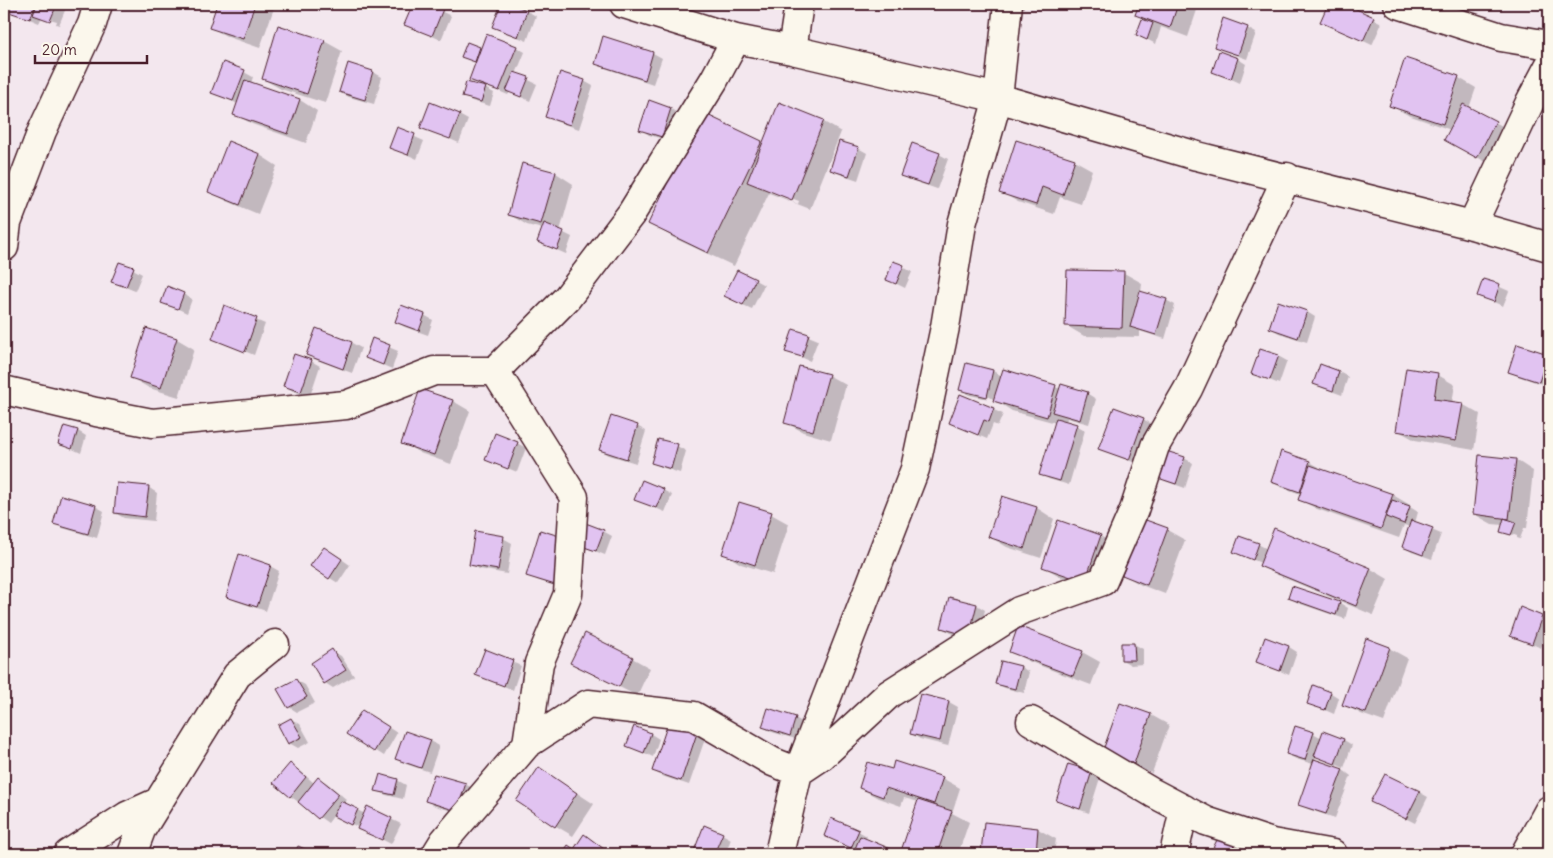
<svg xmlns="http://www.w3.org/2000/svg" width="1553" height="858" font-family="Delius,sans-serif">
<style>
.shadow{fill:#0003;fill-rule:evenodd}
.building{fill:#e1c3f1;stroke:#4a1f2b}
.lines{fill:none;stroke-linecap:round;stroke-linejoin:round}
.street-casing{stroke:#4a1f2b;stroke-width:31}
.street{stroke:#fbf7ec;stroke-width:28}
</style>
<rect width="100%" height="100%" fill="#f3e7ee"/>
<filter id="ink" filterUnits="userSpaceOnUse"><feTurbulence type="fractalNoise" baseFrequency=".02" numOctaves="2"/><feDisplacementMap in="SourceGraphic" scale="10" xChannelSelector="R" yChannelSelector="G"/><feConvolveMatrix kernelMatrix="1 2 1 2 8 2 1 2 1" color-interpolation-filters="sRGB"/></filter>
<g filter="url(#ink)">
<path class="shadow" d="M4,4H58L66,8L59,25L56,24L57,21L42,17L39,23L11,11L6,24L4,23Z
M218,4H267L274,8L260,48L228,37L210,27Z
M414,4H426L451,16L441,40L406,24Z
M502,4H506L527,11L536,16L527,41L493,27Z
M1140,4H1199L1188,37L1161,27L1156,44L1138,35L1144,19L1136,15Z
M1329,4H1342L1382,23L1372,45L1321,21Z
M1247,28L1256,33L1247,59L1224,51L1215,46Z
M604,38L653,53L662,58L653,84L605,68L596,63Z
M324,41L342,51L325,103L281,89L263,79Z
M468,43L482,49L516,47L525,52L516,74L537,84L530,101L510,92L508,95L471,79L477,63L463,56Z
M1220,53L1238,59L1246,64L1240,83L1214,71Z
M1406,59L1459,78L1476,88L1469,108L1504,127L1486,162L1446,140L1451,130L1408,115L1390,105Z
M348,65L373,72L382,77L374,104L349,97L340,92Z
M244,72L253,77L251,83L300,100L317,111L306,143L252,124L235,114L238,104L212,92Z
M584,81L593,86L579,129L555,121L546,116Z
M485,88L494,93L490,106L472,101L463,96Z
M780,104L824,122L841,132L810,209L769,193L734,266L674,238L649,223L702,114L764,144ZM770,190L799,201L798,204L770,192Z
M671,109L679,114L671,141L649,135L641,129Z
M459,115L468,120L459,143L422,127Z
M397,129L424,141L417,159L391,147Z
M229,143L260,155L277,166L258,214L227,201L209,191Z
M858,148L867,153L858,180L840,174L831,169Z
M939,154L948,159L937,189L911,180L902,175Z
M1074,160L1092,170L1081,204L1060,197L1054,214L1018,202L1001,192Z
M556,173L573,184L560,231L572,237L566,254L538,242L543,229L527,225L510,215Z
M903,267L912,272L905,288L887,279Z
M133,269L142,274L135,291L113,282Z
M1068,271L1124,273L1142,283L1141,293L1166,300L1175,305L1165,339L1140,331V337L1084,336L1067,326Z
M755,280L764,285L752,309L734,301Z
M1484,280L1509,291L1503,306L1479,296Z
M183,294L192,299L187,313L163,302Z
M1279,303L1307,312L1315,317L1307,342L1279,333L1271,328Z
M225,307L265,324L254,355L213,338Z
M424,315L433,320L428,335L405,327L396,322Z
M147,330L177,339L194,349L179,397L149,388L132,378Z
M317,330L352,343L361,348L352,373L317,360L308,355Z
M794,330L818,340L810,361L787,351Z
M372,340L398,351L392,369L366,358Z
M1518,346L1549,357L1548,386L1518,376L1509,371Z
M1278,356L1287,361L1279,384L1253,373Z
M311,361L320,366L310,396L293,391L285,386Z
M1321,366L1339,372L1348,377L1342,395L1323,388L1315,383Z
M1003,370L1061,389V386L1088,394L1096,399L1089,424L1067,418L1066,422L1076,425L1085,430L1069,485L1049,479L1041,474L1056,423L1012,411L982,392L981,395L989,399L969,395L960,390L993,371L1002,376Z
M828,375L846,385L831,440L803,432L785,422Z
M1438,375L1455,385L1452,403L1462,404L1480,414L1474,450L1415,440L1397,430Z
M421,390L453,401L470,411L451,464L420,453L403,443Z
M961,396L1003,414L998,426L993,424L987,439L950,423Z
M1143,419L1152,424L1138,464L1109,453L1100,448Z
M637,426L646,431L636,463L609,455L600,450Z
M65,428L78,431L86,436L81,453L59,443Z
M517,443L526,448L517,472L486,459Z
M677,446L686,451L680,473L661,467L653,462Z
M1282,453L1310,462L1319,467L1318,469L1393,495L1410,505V507L1418,512L1415,523L1441,534L1432,559L1412,552L1403,547L1410,527L1404,525L1399,538L1317,509L1299,499L1301,494L1281,487L1272,482Z
M1184,458L1193,463L1185,488L1165,481L1156,476Z
M1516,460L1533,471L1527,528H1524L1520,539L1517,538V536L1509,533V535L1501,531L1503,525L1492,524L1474,514Z
M148,487L157,493L154,521L124,518L115,513Z
M663,490L672,495L665,512L636,500Z
M1003,497L1037,508L1054,519L1041,558L1007,547L990,537Z
M95,506L104,511L97,538L63,528L55,523Z
M771,514L789,524L773,574L741,564L723,553Z
M1167,530L1185,540L1165,594L1141,585L1124,575Z
M1275,530L1371,569L1388,579L1373,615L1278,575L1260,565L1261,563L1235,552L1258,544L1267,549Z
M603,531L612,536L605,555L577,544L564,589L537,580L528,575L568,540Z
M1100,536L1118,546L1103,591L1061,577L1043,566Z
M503,538L512,543L507,574L479,569L470,564Z
M333,553L350,565L338,583L330,578Z
M270,566L279,571L266,611L236,601L227,596Z
M1293,587L1340,603L1348,608L1345,619L1298,603L1290,598Z
M977,605L985,610L978,640L951,633L942,628Z
M1541,617L1549,621V624L1541,648L1512,635Z
M1122,644H1134L1143,649V664L1131,665L1122,660Z
M1289,647L1297,652L1289,675L1258,661Z
M1389,648L1407,658L1384,722L1361,714L1343,704Z
M332,651L341,656L354,676L333,688L325,683Z
M486,651L521,666L513,690L476,674Z
M1010,651L1082,652L1100,662L1091,685L1028,661Z
M632,658L650,668L637,696L590,672Z
M1021,667L1029,672L1024,693L1005,688L996,683Z
M296,680L305,685L315,703L297,712L289,707Z
M1331,693L1339,698L1334,714L1309,703Z
M920,696L949,702L958,707L948,746L920,739L911,734Z
M1120,704L1151,715L1169,725L1152,773L1121,763Z
M371,716L397,733L384,756L348,733Z
M795,718L804,723L799,740L772,732L763,727Z
M291,719L300,724L310,742L298,748L289,743Z
M1313,733L1322,738L1344,740L1352,745L1344,768L1316,756L1315,760L1343,770L1351,776L1335,818L1308,809L1299,804L1313,764L1296,759L1287,754Z
M651,734L659,739L653,757L628,745Z
M696,734L705,739L689,785L662,776L653,771Z
M431,741L439,746L430,772L406,764L397,759Z
M290,765L299,770L314,783L318,778L327,783L347,800L344,803L365,814L368,808L401,824L391,844L334,815L328,823L290,796Z
M1069,766L1092,773L1100,778L1089,813L1066,805L1057,800Z
M539,768L594,804L573,836L556,826Z
M893,771L942,778L960,788L952,813L969,822L958,854H901L919,802L904,798L901,806L878,798L860,788Z
M397,780L406,785L403,799L386,795L377,790Z
M465,784L474,789L466,815L435,806L427,801Z
M1419,792L1428,797L1415,823L1381,806Z
M985,824L1038,829L1056,839L1054,854H985L982,853Z
M858,831L867,836L865,840L899,854H854L856,851L825,836Z
M722,834L731,839L725,854H702L696,851Z
M584,836L593,841L611,854H563L569,847L574,850Z
M1248,844L1243,854H1227L1215,848Z"/>
<path class="building" d="M12,4H36L30,19L9,12Z
M37,4H57L50,21L33,15Z
M217,4H255L243,39L209,28Z
M413,4H429L443,9L432,36L404,25Z
M501,4H510L527,10L518,37L492,27Z
M1139,4H1178L1170,28L1135,15Z
M1328,4H1345L1374,17L1363,41L1320,22Z
M1223,18L1248,27L1238,55L1214,47Z
M1142,19L1153,23L1147,40L1136,35Z
M278,25L325,40L307,94L262,79Z
M486,34L517,46L499,91L469,80Z
M603,36L653,52L645,80L595,64Z
M467,42L480,47L475,62L461,57Z
M1219,51L1238,58L1231,79L1212,72Z
M1405,58L1459,76L1443,124L1389,106Z
M223,62L245,70L233,101L211,93Z
M348,63L373,71L365,100L339,92Z
M514,72L529,77L521,97L506,91Z
M560,72L585,80L570,125L545,117Z
M245,80L300,99L288,134L233,115Z
M466,82L486,87L481,102L462,97Z
M649,100L671,108L662,137L639,130Z
M430,102L460,114L450,139L420,128Z
M779,102L824,120L792,200L747,182Z
M1463,104L1496,121L1477,158L1444,140Z
M701,112L762,141L708,253L648,224Z
M397,127L415,134L408,155L389,148Z
M1016,140L1075,159L1063,195L1042,187L1036,205L999,193Z
M228,141L260,154L240,205L208,192Z
M839,141L859,147L849,176L830,170Z
M912,143L940,153L928,185L900,176Z
M522,163L556,172L541,224L508,215Z
M544,223L564,231L557,250L537,242Z
M893,261L904,265L896,284L886,280Z
M119,262L134,267L126,287L111,282Z
M737,270L756,279L743,305L724,296Z
M1067,270L1124,271L1122,328L1065,326Z
M1483,279L1500,284L1494,302L1477,296Z
M167,286L184,293L178,309L161,303Z
M1140,291L1167,299L1156,335L1130,327Z
M1278,301L1307,311L1298,338L1269,328Z
M224,305L257,318L245,352L212,339Z
M401,305L425,314L419,331L395,322Z
M146,328L177,338L161,388L130,378Z
M316,328L352,342L343,369L306,355Z
M793,329L809,334L802,357L785,352Z
M372,338L390,345L383,365L365,358Z
M1517,344L1548,354L1539,382L1508,372Z
M1260,349L1279,355L1270,380L1251,374Z
M294,354L312,360L301,392L283,386Z
M966,363L993,370L987,397L959,390Z
M1320,364L1339,371L1333,391L1313,384Z
M799,366L829,374L813,431L784,423Z
M1406,368L1438,373L1434,399L1463,403L1456,441L1396,431Z
M1003,369L1056,385L1047,417L993,401Z
M1061,384L1088,392L1080,420L1052,412Z
M420,389L453,400L434,455L401,444Z
M960,394L994,408L989,422L984,420L978,435L949,423Z
M1114,407L1144,418L1129,460L1098,449Z
M611,416L638,425L627,459L599,450Z
M1056,418L1077,424L1060,481L1039,475Z
M64,426L78,430L72,449L58,444Z
M495,433L518,442L508,469L485,460Z
M658,439L678,444L671,469L651,463Z
M1163,450L1185,457L1176,484L1155,477Z
M1281,451L1310,461L1300,492L1271,482Z
M1479,455L1516,459L1509,519L1473,514Z
M1310,465L1393,494L1381,529L1298,500Z
M642,480L664,489L656,508L634,500Z
M117,483L149,486L145,517L114,513Z
M61,495L96,505L88,534L53,524Z
M1002,496L1037,507L1024,549L988,537Z
M1392,500L1410,506L1404,524L1386,517Z
M739,502L772,512L755,565L722,554Z
M1504,518L1516,522L1511,535L1500,532Z
M1143,519L1168,528L1147,585L1122,575Z
M1058,520L1101,535L1085,582L1042,567Z
M1411,520L1433,528L1423,555L1402,547Z
M583,522L604,530L596,551L575,544Z
M1274,528L1371,568L1356,606L1259,566Z
M540,530L569,539L555,585L526,576Z
M475,531L504,536L498,570L469,565Z
M1239,536L1259,543L1253,560L1233,552Z
M324,547L342,559L329,579L310,566Z
M239,554L271,565L257,607L226,597Z
M1292,586L1340,602L1336,615L1288,598Z
M949,597L977,604L969,636L941,628Z
M1520,607L1542,616L1532,644L1510,636Z
M1018,626L1083,651L1073,676L1009,652Z
M585,633L633,657L619,687L570,663Z
M1265,637L1289,646L1280,671L1256,662Z
M1366,638L1390,647L1366,713L1342,705Z
M1121,643H1134L1135,660H1121Z
M332,649L346,670L324,684L311,663Z
M485,649L513,660L504,686L475,675Z
M1001,661L1021,666L1015,689L995,684Z
M296,679L307,697L288,708L277,689Z
M1313,685L1331,692L1325,710L1307,704Z
M920,694L949,701L940,741L910,734Z
M1120,703L1151,714L1134,764L1102,753Z
M768,708L796,717L790,736L762,727Z
M362,710L389,727L374,752L346,734Z
M291,718L302,737L288,744L278,725Z
M668,723L697,733L681,781L652,771Z
M634,726L651,733L644,753L626,746Z
M1295,726L1314,732L1305,760L1286,754Z
M405,731L431,740L421,768L395,759Z
M1323,731L1344,739L1335,764L1314,756Z
M1314,759L1343,769L1326,814L1298,805Z
M894,761L943,777L934,804L886,788L883,797L859,788L867,762L892,769Z
M290,763L306,777L290,797L273,783Z
M1068,764L1092,771L1080,809L1056,801Z
M539,767L577,793L555,827L516,801Z
M380,774L398,779L394,795L375,791Z
M434,774L466,783L457,811L425,801Z
M1385,774L1420,791L1406,819L1370,802Z
M318,777L339,794L318,819L298,802Z
M918,800L952,811L937,854H900Z
M341,801L358,809L351,825L333,816Z
M367,806L392,818L382,840L357,829Z
M831,818L859,830L851,848L824,836Z
M984,822L1038,828L1036,854L981,853Z
M704,825L723,833L714,854H701L694,851Z
M1222,830L1240,838L1233,854H1227L1213,848Z
M584,834L604,849L600,854H562L568,845L574,849Z
M860,836L891,849L889,854H853Z
M298,846L314,853V854H294Z"/>
<g class="lines">
<g class="street-casing">
<path id="street" d="M624,4L736,39L792,50L998,98L1197,156L1472,225L1549,247
M1398,4L1501,37L1549,45
M792,50L799,4
M1472,225L1530,102L1549,66
M4,247L7,223L42,131L92,24L98,4
M495,371L574,497L568,594L539,663L527,744
M4,390L96,412L152,423L346,405L434,371H495L567,298L631,214L714,80L736,39
M1031,721L1153,793L1206,821L1272,843L1333,854
M68,854L127,816L158,802
M132,854L141,830L237,675L275,644
M436,854L444,841L527,744L588,704L694,716L773,762L798,772L822,756L889,694L1019,611L1103,581L1134,510L1155,446L1188,389L1287,177
M779,854L798,772L915,469L945,327L962,224L998,98L1008,4
M1174,854L1184,809
M1525,854L1549,810"/>
</g>
<use href="#street" class="street"/>
</g>
</g>
<rect width="1553" height="858" fill="none" stroke="#fbf7ec" stroke-width="20"/>
<rect x="10" y="10" width="1533" height="838" fill="none" stroke="#4a1f2b" stroke-width="2" filter="url(#ink)"/>
<path d="M35 55v8h112v-8" fill="none" stroke="#4a1f2b" stroke-width="2.5"/>
<text x="42" y="55" font-size="15" fill="#4a1f2b" stroke="#fbf7ec" stroke-width="4" paint-order="stroke">20 m</text>
</svg>
